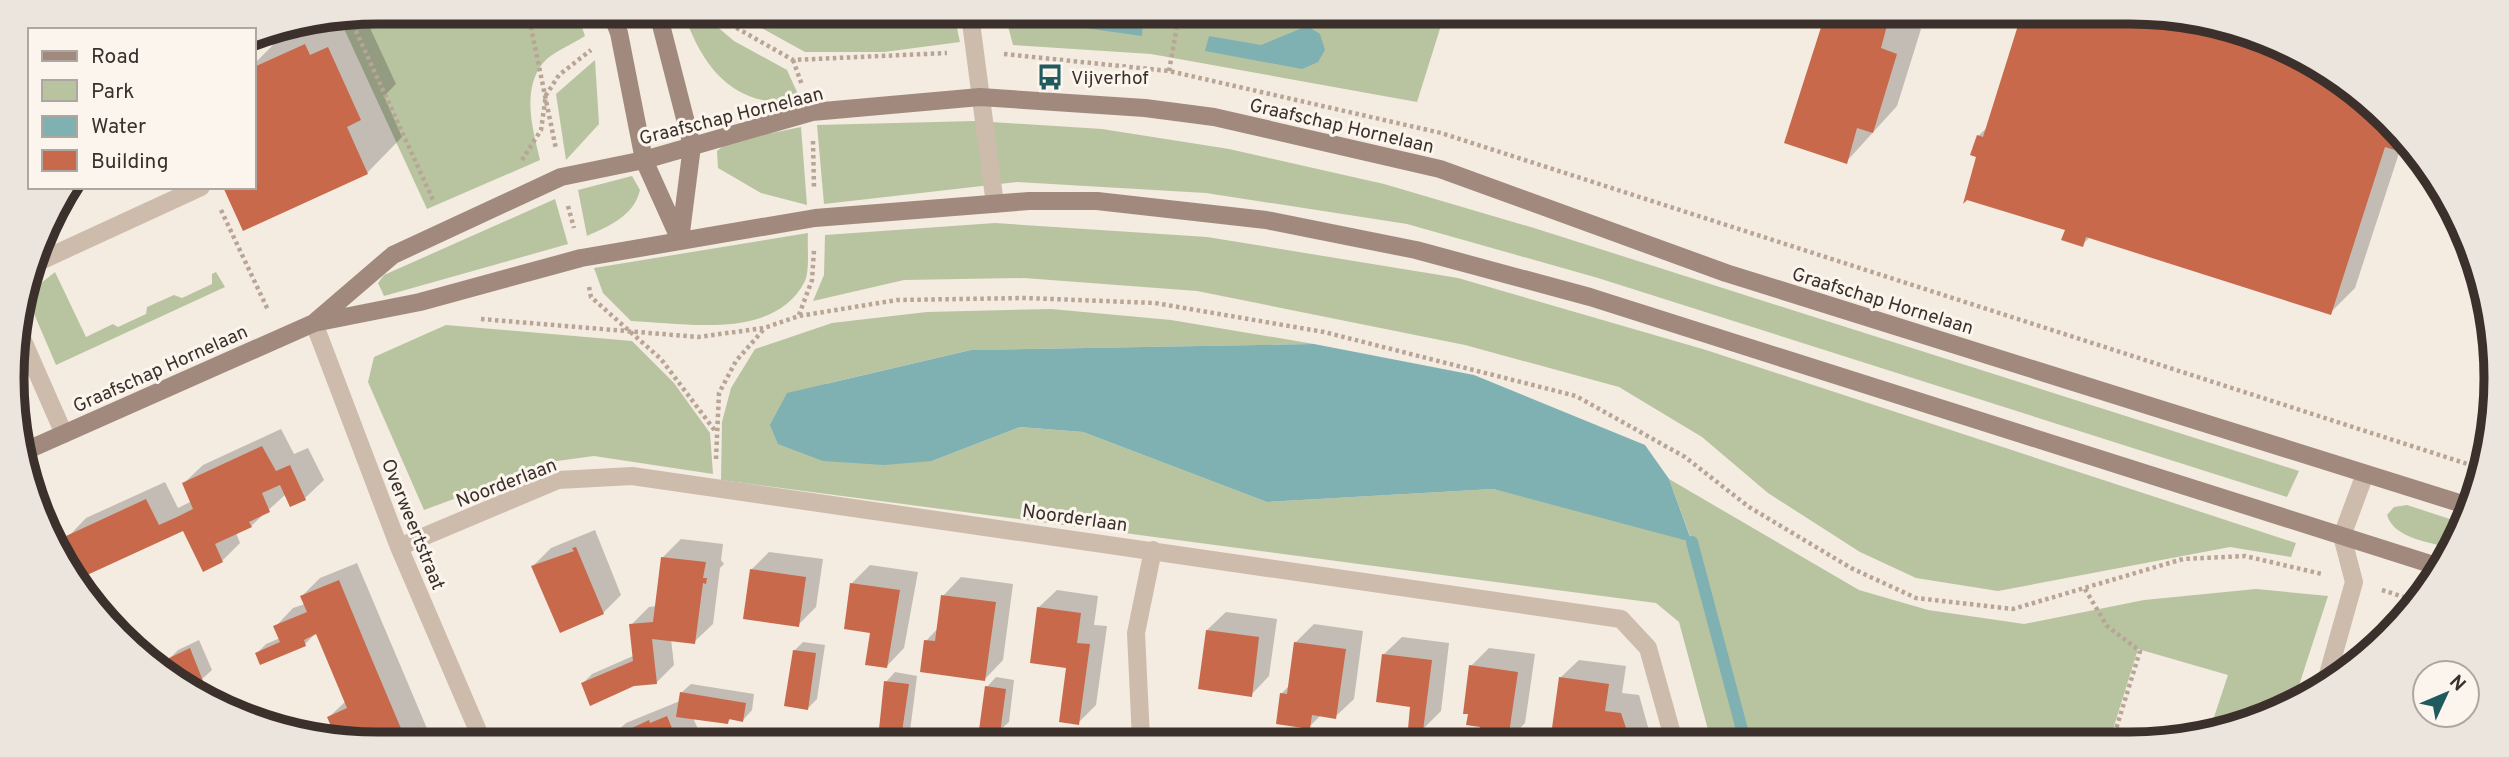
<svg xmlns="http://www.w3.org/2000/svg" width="2509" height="757" font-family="Overpass,sans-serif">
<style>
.green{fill:#b8c4a0}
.water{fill:#7fb0b2}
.shadow{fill:#0003}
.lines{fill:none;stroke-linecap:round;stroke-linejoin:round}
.stream{stroke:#7fb0b2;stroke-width:12}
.building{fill:#c8694b}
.path{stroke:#b9a596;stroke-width:4.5;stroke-dasharray:3.5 3.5;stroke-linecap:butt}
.lane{stroke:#cdbbac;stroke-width:18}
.street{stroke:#cdbbac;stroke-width:18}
.secondary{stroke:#a18a7d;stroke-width:18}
.labels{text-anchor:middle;stroke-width:6;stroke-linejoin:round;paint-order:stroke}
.poi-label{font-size:19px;fill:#3b302b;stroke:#fbf5ee;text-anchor:start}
.street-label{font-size:19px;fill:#3b302b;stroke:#fbf5ee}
.rim{fill:none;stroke:#3b302b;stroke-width:9}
</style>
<rect width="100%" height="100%" fill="#f4ebe1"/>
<path class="green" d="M379,12L577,13L585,36C573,44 552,52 543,63C521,91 533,130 540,160L427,209L340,20Z
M736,14H954L960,42L884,52H805Z
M1005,15L1444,16L1417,102L1151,54L1013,45Z
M687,22L714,24L734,41L787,70L801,101C740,109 707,75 687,22Z
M595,60L599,124L566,160L556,94Z
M975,121L1102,129L1229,149L1384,184L1534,228L2299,471L2287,497L1598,278L1407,224L1206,193L1017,182L824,204L817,125Z
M801,127L807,205L761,193L718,168L717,151L728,142Z
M632,176L640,190C634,216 609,226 587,236L578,190Z
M555,199L568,244L384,296L378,283L384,275Z
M995,223L1207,237L1458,278L1706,350L2296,543L2291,557L2230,547L1998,591L1916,578L1860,552L1768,493L1702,437L1619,387L1465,345L1197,291L1024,278L904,280L813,301L824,275L825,235Z
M808,233C807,246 810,269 805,281C775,341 685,323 631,321L603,293L594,268Z
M55,272L86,337L113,324L118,327L146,314L147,307L174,295L182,298L212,284V274L216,272L225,287L56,365L32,309L35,288Z
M1051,309L1171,320L1314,344L971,350L825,384L932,461L1020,427L1083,432L1267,502L1493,489L1692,541L1669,479L1859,590L1928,610L2024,624L2144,600L2256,589L2328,596L2292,707L2209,732L2228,675L2138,649L2109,742L1711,741L1679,622L1656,603L721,480L722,422L731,388L755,349L832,323L927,312Z
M446,325L632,341L674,383L710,433L713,474L594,456L557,461L424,510L368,382L374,357Z
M2407,505L2462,523L2452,549C2431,542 2394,539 2387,515L2394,507Z"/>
<path class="water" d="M1005,15H1085L1143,23L1142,36L1005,17Z
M1307,26L1320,34L1325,50L1318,62L1302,69L1205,51L1209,36L1261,45Z
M1314,344L1474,375L1645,445L1669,479L1692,542L1493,489L1267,502L1083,432L1020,427L932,461L884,465L823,461L778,444L770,425L787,393L971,350Z"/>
<path class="shadow" d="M364,15L396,84L384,96L402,137L367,173L254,187V64L280,38L303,27L346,21Z
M1826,18H1906L1905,23L1921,29L1897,106L1846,162L1786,142Z
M2022,19H2202L2334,74L2414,155L2400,150L2355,288L2330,313L2091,236L2082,245L2067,229L1978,156V136L1989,126Z
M281,429L294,454L308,448L324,480L305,498L291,505L286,494L251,526L236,533L240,543L222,561L184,529L88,573L103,607L101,609L74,582L64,560L75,555L68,537L86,518L165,482L178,508L192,501L184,483L203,465Z
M595,530L621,595L603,613L533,566L551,548Z
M681,539L723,544L721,560L724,564L720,568L713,624L694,642L671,639L674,665L656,683H583L592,674L633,656L631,625L649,607L657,606L663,557Z
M769,552L823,559L816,607L798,625L751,570Z
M357,563L431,738H338L329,717L346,701L317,632L305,644L257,653L266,644L280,638L275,627L293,608L305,604L302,596L320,578Z
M870,565L918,572L904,648L886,667L852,583Z
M961,577L1013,584L1003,660L985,679L926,641L938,628L943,596Z
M1057,590L1098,596L1094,625L1107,626L1096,705L1078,723L1068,667L1038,608Z
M1226,612L1277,619L1269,676L1251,695L1207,630Z
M1314,624L1363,631L1354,699L1335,717L1321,715L1309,727L1281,694L1290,685L1295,643Z
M1402,637L1449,643L1441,711L1424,728L1448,731L1447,740H1412L1420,729L1412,706L1383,655Z
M199,640L212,670L202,679L184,687L175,683L169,659L178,650Z
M803,642L825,645L817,699L808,708L794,651Z
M1489,648L1535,654L1525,723L1508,740L1480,738L1482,726L1471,666Z
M1579,660L1626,666L1622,693L1639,695L1652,741L1592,740L1560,678Z
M895,672L917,676L909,739H879L886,682Z
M996,677L1014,680L1009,722L999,731L987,687Z
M691,684L754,694L752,710L743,720L732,717L728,722L693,718L702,738H610L626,723L680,701L681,693Z
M207,690L210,698L198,693Z
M1267,728L1283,730L1282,740H1230L1234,736Z"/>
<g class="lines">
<path class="stream" d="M1692,542L1745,741"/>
</g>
<path class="building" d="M1824,18H1889L1881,48L1897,54L1873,133L1857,128L1847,164L1784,143Z
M2020,19H2202L2334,74L2417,157L2385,147L2331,315L2086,237L2083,247L2061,240L2065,230L1967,200L1963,204L1976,157L1970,155L1977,135L1983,137Z
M305,44L310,55L328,47L361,120L347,127L368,174L243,231L223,187H254V67Z
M262,446L276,471L290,465L306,500L290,507L280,485L262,493L270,512L249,522L252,527L215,544L223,562L203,572L183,531L74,581L67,567L76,562V557L66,536L146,499L159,525L177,517L193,509L182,483Z
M576,547L604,614L560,633L531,566L574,551L572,548Z
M661,557L706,562L703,578H707L706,584L703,583L695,644L652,639L657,684L634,686L590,706L581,683L633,661L629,624L653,622Z
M750,569L806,577L799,627L743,619Z
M339,580L370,655L405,738H336L327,717L347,708L316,634L304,640L306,646L260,665L255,653L280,642L273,626L307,612L300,596Z
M850,583L900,590L887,668L865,665L870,633L844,629Z
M941,595L996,602L985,681L920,672L924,640L935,641Z
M1037,607L1081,613L1077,643L1090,644L1079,725L1059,722L1066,668L1030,663Z
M1206,630L1259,637L1252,697L1198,689Z
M1294,642L1346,649L1336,719L1312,715L1310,729L1276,724L1280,693L1287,694Z
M190,648L203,681L186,688L171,679L167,659Z
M793,650L816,653L808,710L784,706Z
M1382,654L1432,660L1423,731L1408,729L1410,707L1376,702Z
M1469,665L1518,672L1508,740L1478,739L1480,727L1466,725L1468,714H1463Z
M1559,677L1609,684L1605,711L1621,713L1630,740H1590L1588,733L1552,728Z
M884,681L909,684L901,739H878Z
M985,686L1006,689L1000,733L979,730Z
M680,692L746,703L743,722L729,719L728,724L676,717Z
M667,716L676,738H611L649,720L650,723Z"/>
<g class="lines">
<path class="path" d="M528,13L556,149
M712,14L793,60L947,53
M350,18L434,202
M1004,54L1169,71L1441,133L2483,469
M793,60L802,85
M1169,71L1179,15
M813,141L814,188
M522,160L541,130L546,95L559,75L591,50
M568,206L574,228
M221,210L268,310
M589,287L591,297L661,359L716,432
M799,315L812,280L814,250
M481,319L698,337L764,328L799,316L897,300L1026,298L1155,303L1324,332L1576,396L1685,457L1749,507L1851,568L1916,598L2013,609L2183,559L2245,556L2322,574
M716,459L719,393L736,361L764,329
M2085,589L2107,626L2140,651L2112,742
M2382,590L2416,601"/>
<path class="lane" d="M36,263L201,187
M17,327L64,434
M2325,685L2354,582L2342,536L2365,474"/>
<path class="street" d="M970,15L995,204
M314,323L399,547L481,738
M399,547L558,480L632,476L1621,619L1648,648L1674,741
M1141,739L1136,633L1153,550"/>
<path class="secondary" d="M611,13L619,33L644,160L680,240
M658,13L692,146L680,240
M316,321L393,255L561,177L644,160L812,112L980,97L1145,108L1214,117L1440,169L1726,273L2469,506
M23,452L314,323L420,302L581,258L815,218L1029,201H1097L1266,220L1416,250L1590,297L2443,568"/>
</g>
<defs>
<g id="bus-bare" transform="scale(2.1)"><path d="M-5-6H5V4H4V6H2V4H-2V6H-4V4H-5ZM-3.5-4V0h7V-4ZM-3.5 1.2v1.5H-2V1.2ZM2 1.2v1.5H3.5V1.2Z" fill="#1f5a5e" stroke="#fbf5ee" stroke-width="2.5" paint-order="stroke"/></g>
</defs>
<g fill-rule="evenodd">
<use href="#bus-bare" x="1050" y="77"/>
</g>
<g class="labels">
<g class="poi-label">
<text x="1071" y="84">Vijverhof</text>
</g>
<g class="street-label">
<text transform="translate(731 115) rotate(-14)" y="7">Graafschap Hornelaan</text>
<text transform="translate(1342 125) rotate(13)" y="7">Graafschap Hornelaan</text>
<text transform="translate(1883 300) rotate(17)" y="7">Graafschap Hornelaan</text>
<text transform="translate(160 368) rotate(-24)" y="7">Graafschap Hornelaan</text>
<text transform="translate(506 482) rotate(-21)" y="7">Noorderlaan</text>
<text transform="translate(1075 517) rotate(8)" y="7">Noorderlaan</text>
<text transform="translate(414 524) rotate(68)" y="7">Overweertstraat</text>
</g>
</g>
<path d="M0 0H2509V757H0ZM378 24H2130A354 354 0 0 1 2484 378V378A354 354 0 0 1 2130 732H378A354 354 0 0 1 24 378V378A354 354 0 0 1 378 24Z" fill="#ece5de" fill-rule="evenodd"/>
<path class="rim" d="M378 24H2130A354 354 0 0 1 2484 378V378A354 354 0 0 1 2130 732H378A354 354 0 0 1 24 378V378A354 354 0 0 1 378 24Z"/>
<rect x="28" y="28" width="228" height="161" fill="#fbf5ee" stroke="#aea6a0" stroke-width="2"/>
<rect x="42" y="51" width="35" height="10" fill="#a18a7d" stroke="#aea6a0" stroke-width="2"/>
<text x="91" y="63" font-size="21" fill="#3b302b">Road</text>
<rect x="42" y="80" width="35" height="21" fill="#b8c4a0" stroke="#aea6a0" stroke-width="2"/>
<text x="91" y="98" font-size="21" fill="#3b302b">Park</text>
<rect x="42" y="116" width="35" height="21" fill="#7fb0b2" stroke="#aea6a0" stroke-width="2"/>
<text x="91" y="133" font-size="21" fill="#3b302b">Water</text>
<rect x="42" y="150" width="35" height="21" fill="#c8694b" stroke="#aea6a0" stroke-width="2"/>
<text x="91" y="168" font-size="21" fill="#3b302b">Building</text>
<g transform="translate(2446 694) rotate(46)"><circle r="33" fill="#fbf5ee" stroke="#aea6a0" stroke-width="2"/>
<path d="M0-5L12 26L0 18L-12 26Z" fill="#1f5a5e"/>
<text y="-10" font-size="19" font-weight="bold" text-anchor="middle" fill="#3b302b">N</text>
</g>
</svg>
